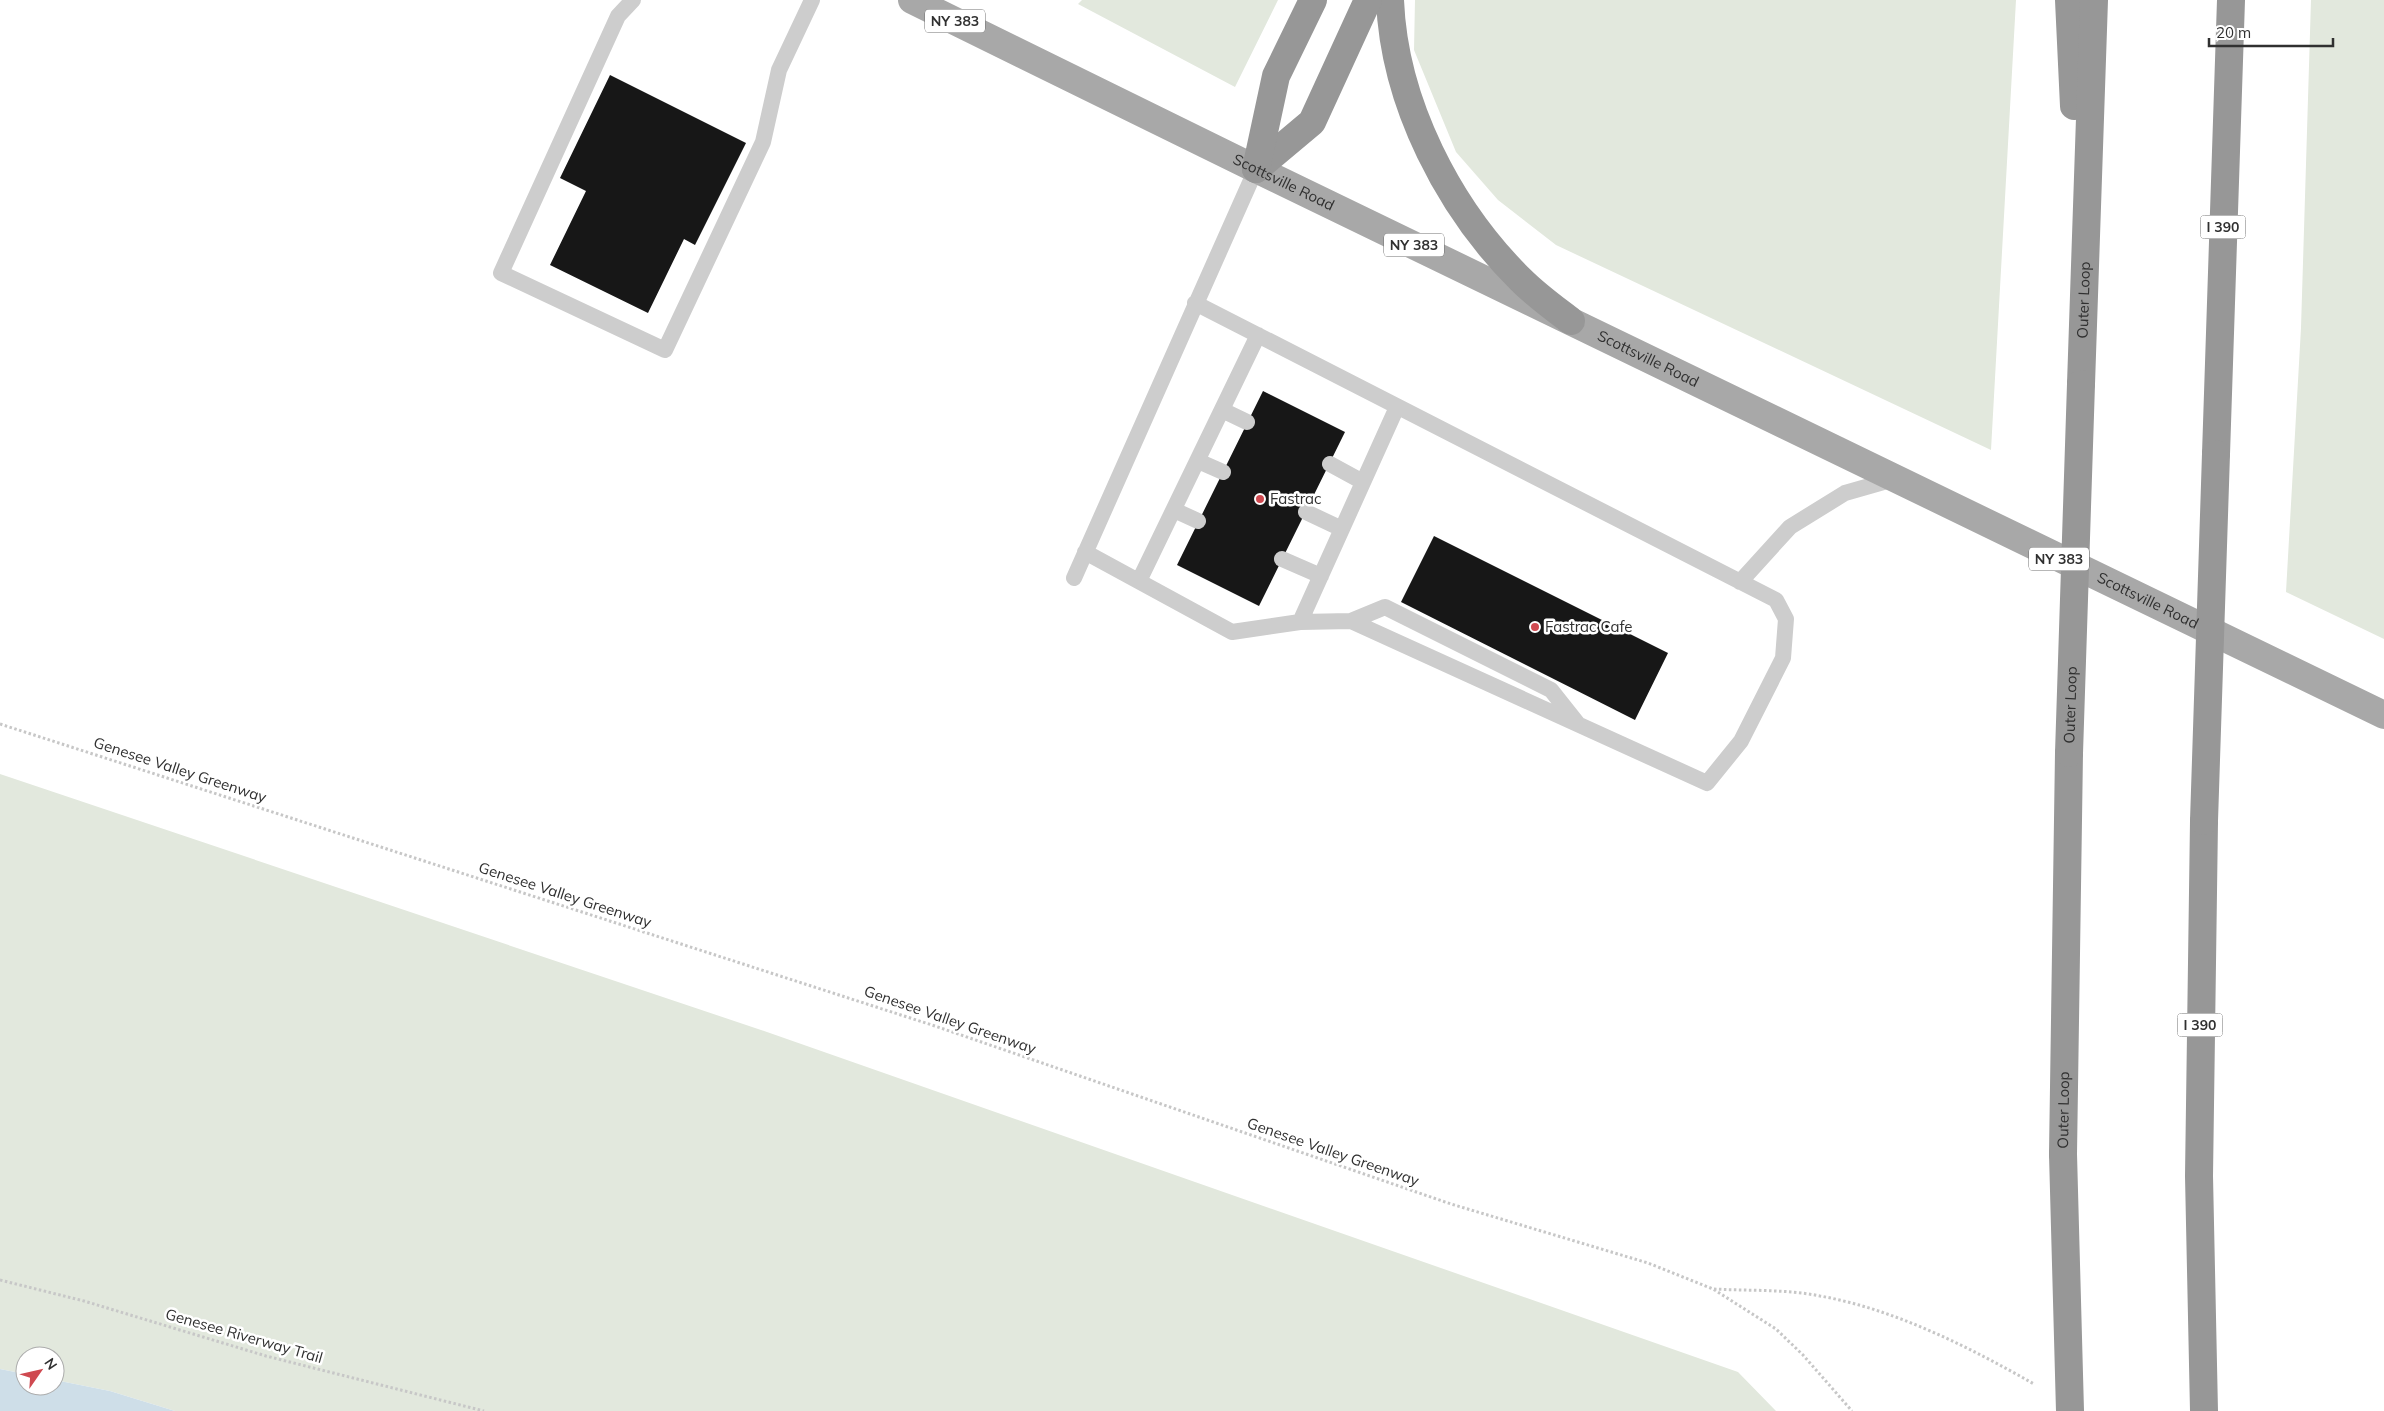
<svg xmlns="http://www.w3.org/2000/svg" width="2384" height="1411" font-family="Mulish,sans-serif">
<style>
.green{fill:#e2e8dd}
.water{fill:#cedee8}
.building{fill:#171717}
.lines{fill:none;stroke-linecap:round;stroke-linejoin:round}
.path{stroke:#c7c7c7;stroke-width:3;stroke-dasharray:2.5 2.5;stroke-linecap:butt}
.service{stroke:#cdcdcd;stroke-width:16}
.primary{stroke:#a8a8a8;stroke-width:28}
.motorway{stroke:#979797;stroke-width:28}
.motorway-bridge{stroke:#979797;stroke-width:28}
.poi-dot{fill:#cf4950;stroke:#fff;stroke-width:2}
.labels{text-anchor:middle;stroke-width:5;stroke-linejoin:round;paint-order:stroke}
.shield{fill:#fff;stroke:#6e6e6e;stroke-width:1}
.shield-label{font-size:14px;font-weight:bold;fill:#303030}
.street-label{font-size:15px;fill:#303030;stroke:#fff}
.poi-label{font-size:15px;fill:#303030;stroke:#fff;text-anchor:start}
</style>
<rect width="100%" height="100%" fill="#fff"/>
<path class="green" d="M1082,0H1278L1235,87L1078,4Z
M1415,0H2016L1991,450L1556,245L1498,200L1456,152L1414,50Z
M2311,0H2384V639L2286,592L2301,328Z
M0,774L761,1030L1738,1372L1776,1411H175L110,1391L55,1380V1356H25V1374L0,1369Z"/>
<path class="water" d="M0,1369L25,1374V1386H55V1380L110,1391L175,1411H0Z"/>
<path class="building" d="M610,75L746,143L695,245L684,239L648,313L550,265L586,191L560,178Z
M1263,391L1345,432L1259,606L1177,565Z
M1434,536L1668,653L1635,720L1401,602Z"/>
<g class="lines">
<path class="path" d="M0,724L935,1026L1451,1204L1648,1263L1713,1289L1776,1329L1803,1355L1852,1411
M0,1280L84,1301L266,1356L484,1411
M1714,1289C1749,1291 1786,1289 1820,1296C1894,1309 1969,1347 2034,1384"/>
<path class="service" d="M633,0L618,16L501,273L665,350L763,142L779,70L812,0
M1222,410L1247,422
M1198,461L1223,472
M1330,464L1363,482
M1174,510L1198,521
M1306,512L1342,529
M1085,552L1232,632L1300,622L1351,621L1707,783L1741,741L1783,658L1786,619L1776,600L1195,303
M1282,559L1321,576
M1074,578L1256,169
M1139,581L1258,335
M1740,582L1790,527L1845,493L1894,479
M1351,621L1385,607L1551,690L1578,724
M1300,622L1397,407"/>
<path class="primary" id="s1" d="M912,0L1256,169L2384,715"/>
<g class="motorway">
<path d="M1390,0C1394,103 1449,209 1521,280C1537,296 1554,308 1571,321"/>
<path d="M2069,0L2074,106"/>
<path d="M1256,169L1312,122L1368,0"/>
<path d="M1256,169L1276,76L1313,0"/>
<path id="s2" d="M2081,384L2094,0"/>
<path d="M2216,454L2231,0"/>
<path id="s3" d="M2063,1154L2069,753"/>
<path d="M2204,1411L2199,1176L2204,821"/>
</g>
<g class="motorway-bridge">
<path id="s4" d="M2069,753L2081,384"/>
<path d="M2204,821L2216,454"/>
<path d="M2063,1154L2070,1411"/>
</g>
</g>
<g class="poi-dot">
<circle cx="1260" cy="499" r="5"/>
<circle cx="1535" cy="627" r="5"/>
</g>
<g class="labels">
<g class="shield">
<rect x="925" y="9.5" width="60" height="23" rx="4"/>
<rect x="2200.5" y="215.5" width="45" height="23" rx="4"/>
<rect x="1384" y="233.5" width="60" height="23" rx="4"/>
<rect x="2029" y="547.5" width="60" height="23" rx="4"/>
<rect x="2177.5" y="1013.5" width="45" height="23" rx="4"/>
</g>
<g class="shield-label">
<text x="955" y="26">NY 383</text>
<text x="2223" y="232">I 390</text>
<text x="1414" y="250">NY 383</text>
<text x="2059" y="564">NY 383</text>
<text x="2200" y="1030">I 390</text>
</g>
<g class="street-label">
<text dy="5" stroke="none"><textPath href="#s1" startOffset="414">Scottsville Road</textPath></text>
<text dy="5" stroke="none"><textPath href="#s2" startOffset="84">Outer Loop</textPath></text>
<text dy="5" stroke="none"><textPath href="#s1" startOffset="819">Scottsville Road</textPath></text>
<text dy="5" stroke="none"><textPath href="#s1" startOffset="1374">Scottsville Road</textPath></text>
<text dy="5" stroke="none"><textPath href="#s4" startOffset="48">Outer Loop</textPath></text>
<text transform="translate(180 770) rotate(18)" y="5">Genesee Valley Greenway</text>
<text transform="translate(565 895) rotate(18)" y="5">Genesee Valley Greenway</text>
<text transform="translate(950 1020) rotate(19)" y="5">Genesee Valley Greenway</text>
<text dy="5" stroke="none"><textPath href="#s3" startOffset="44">Outer Loop</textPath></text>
<text transform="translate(1333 1152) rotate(19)" y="5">Genesee Valley Greenway</text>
<text transform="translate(244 1336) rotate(16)" y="5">Genesee Riverway Trail</text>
</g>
<g class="poi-label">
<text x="1270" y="504">Fastrac</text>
<text x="1545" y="632">Fastrac Cafe</text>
</g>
</g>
<g transform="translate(40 1371) rotate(56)"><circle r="24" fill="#ffffff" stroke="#acacac"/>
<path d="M0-4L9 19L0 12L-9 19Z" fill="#cf4950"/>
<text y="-8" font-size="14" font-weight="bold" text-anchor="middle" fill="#303030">N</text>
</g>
<path d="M2209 38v8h124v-8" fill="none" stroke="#303030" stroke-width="2.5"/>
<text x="2216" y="38" font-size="15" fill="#303030" stroke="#ffffff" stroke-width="4" paint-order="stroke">20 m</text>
</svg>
